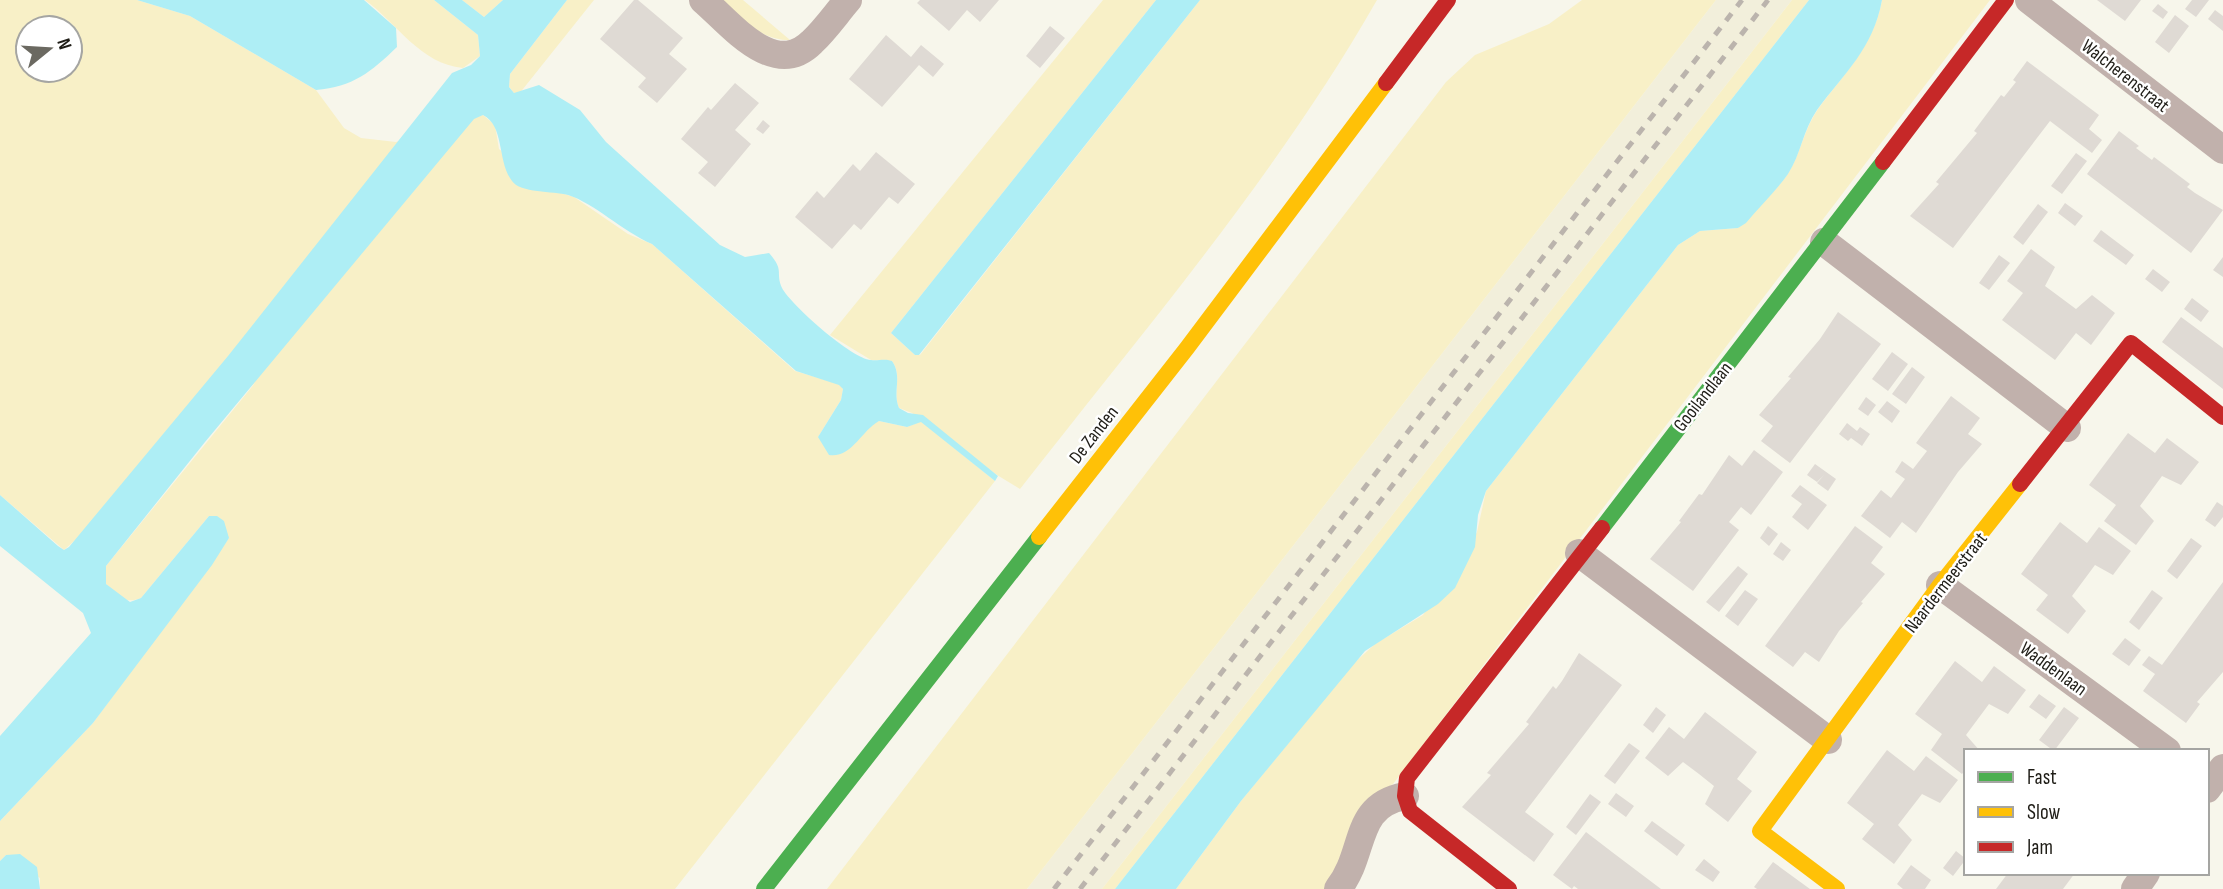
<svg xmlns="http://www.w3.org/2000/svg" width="2223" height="889" font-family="'Sofia Sans Condensed',sans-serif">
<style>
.built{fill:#f2efdb}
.green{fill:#f8f0c7;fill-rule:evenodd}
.water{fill:#aeeef5}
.building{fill:#dfdad4}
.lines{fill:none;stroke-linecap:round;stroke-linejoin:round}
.street{stroke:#c1b1ac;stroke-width:28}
.fast{stroke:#4caf50;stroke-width:16}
.slow{stroke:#ffc107;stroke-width:16}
.jam{stroke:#c62828;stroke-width:16}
.rail{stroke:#bbb4ad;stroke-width:5;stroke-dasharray:9 9;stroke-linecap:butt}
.labels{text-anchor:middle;stroke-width:5;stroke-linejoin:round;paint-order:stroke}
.street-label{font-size:19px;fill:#1f1d17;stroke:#fff}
</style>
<rect width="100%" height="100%" fill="#f7f6eb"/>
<path class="built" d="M1716,0H1792L1102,889H1027Z"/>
<path class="green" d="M0,0H137L190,16L316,90L344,128L361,138L396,142L483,115L495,125L499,149L551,190L574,197L628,234L652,244L795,371L839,384L843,389L841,400L818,437L879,421L907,427L921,421L995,481L675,889H40V878L6,855L0,861V821L93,723L229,538L209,516L141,598C124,605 118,595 106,584V566L255,383L64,550L0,495ZM28,28H70V70H28Z
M365,0H434L478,35L480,56L463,68C420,64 397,23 365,0Z
M462,0H503L484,17Z
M567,0H594L519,94L514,93L509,87L510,74Z
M721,0H743L790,40C760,40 742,19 721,0Z
M1103,0H1156L891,333L915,355H920L1200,0H1377C1277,175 1144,330 1020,489L997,475L912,413L899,408C892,392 903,376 892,361L871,360L830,335Z
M1582,0H1716L1027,889H827L1446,82L1475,55L1549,24Z
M1792,0H1809L1115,889H1102Z
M1882,0H1990L1393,784L1369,799L1327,889H1176L1241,801L1353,664L1375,644L1423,615L1477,532L1486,491L1678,245L1700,231L1738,228C1754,210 1776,192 1789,172C1801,152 1804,129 1818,109C1844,74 1874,45 1882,0Z"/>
<path class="water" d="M137,0H364L396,28L397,47C371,72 353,87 316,90L190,16Z
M434,0H462L484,17L503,0H567L510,74L509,87L514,93L539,85L580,110L606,142L720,245L745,257L769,253C785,271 775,272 782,288C791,305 852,359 871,360C879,361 884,358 892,361C903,377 892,392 899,408L908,413L923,415L998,476L995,481L921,422L907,427L879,421C861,431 852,458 829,455L818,437L841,400L843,389L839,385L796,371L652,244C622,231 594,203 568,195C553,191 520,193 512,181C497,162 505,126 483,115L474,119L205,442L106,566V584L130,602L141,598L209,516H217L224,521L229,538L212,565L93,723L0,821V736L91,633L83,613L0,546V495L58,546L64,550L69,547L228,356L452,73L471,65L480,56L478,35Z
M1156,0H1200L919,355H915L891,333Z
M1809,0H1882C1873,49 1845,72 1817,110C1803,130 1801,154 1788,174C1776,191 1759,207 1746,223L1738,228L1700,231L1678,245L1486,491L1478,515L1475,547L1455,588L1438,604L1365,651L1241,801L1176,889H1115Z
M20,854L37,867L40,889H0V861L6,855Z"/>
<path class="building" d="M634,0H638L683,38L669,54L687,69L657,103L638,87L646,78L600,39Z
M920,0H999L980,22L967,10L949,31L917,3Z
M2097,0H2141L2125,21Z
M2192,0H2209L2196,17L2185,9Z
M2158,4L2168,12L2163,19L2152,11Z
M2215,10L2223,16V31L2208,19Z
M2175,15L2189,26L2169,53L2155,42Z
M1050,26L1065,38L1040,68L1026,56Z
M886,35L911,57L921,45L944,64L933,77L919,65L882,107L849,79Z
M2027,61L2099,115L2089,129L2102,140L2092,153L2050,121L1953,248L1910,216L1939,184L1936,182L1977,133L1974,131L2001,95L2004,97L2016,82L2013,80Z
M735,83L759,103L735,130L751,144L715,187L698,173L708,162L681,139L708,107L711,110Z
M763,120L770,126L763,134L756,129Z
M2119,131L2139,146L2136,148L2152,160L2154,157L2190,184L2187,187L2195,193L2223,210L2191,253L2087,174Z
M876,152L915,184L898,204L889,197L861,230L854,224L832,249L795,217L817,191L824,198L853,164L860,171Z
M2076,153L2087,161L2062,194L2051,186Z
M2065,203L2083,216L2075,226L2058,213Z
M2038,204L2048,212L2023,245L2013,237Z
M2101,230L2134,255L2126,265L2093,241Z
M2031,249L2055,267L2045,286L2076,309L2092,295L2115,313L2091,345L2076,333L2055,360L2002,320L2023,293L2007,281Z
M1999,255L2010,263L1989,290L1979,283Z
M2223,257V277L2213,270Z
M2153,269L2170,282L2162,292L2145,279Z
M2192,298L2209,311L2201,322L2184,309Z
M1838,312L1881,344L1790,463L1761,441L1773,426L1759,415L1791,378L1788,377L1820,339Z
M2181,317L2223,348V389L2162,342Z
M1892,352L1908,364L1888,391L1872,379Z
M1912,367L1925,377L1906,404L1892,394Z
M1951,396L1980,418L1968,434L1982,444L1958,472L1916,533L1902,522L1890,538L1861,516L1881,490L1891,498L1905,479L1895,472L1902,461L1913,469L1927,451L1916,443Z
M1866,397L1876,405L1868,416L1858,409Z
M1887,401L1900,411L1892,423L1878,412Z
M1847,423L1857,431L1860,427L1870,434L1862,446L1851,438L1848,441L1839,434Z
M2128,433L2155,453L2167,438L2199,462L2181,485L2162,476L2140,506L2154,521L2136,545L2104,521L2116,505L2089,485Z
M1754,450L1783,472L1751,515L1741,507L1729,522L1739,530L1693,591L1650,559L1681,522L1679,521L1699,494L1702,495L1729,455L1742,466Z
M1815,464L1836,479L1828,491L1817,483L1824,475L1817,482L1807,475Z
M1800,485L1827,505L1808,530L1792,517L1802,504L1791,496Z
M2217,502L2223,506V517L2215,527L2205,520Z
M2060,522L2087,543L2099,527L2131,551L2113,575L2095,565L2072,596L2086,611L2068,634L2036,610L2048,595L2021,574Z
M1768,526L1778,534L1769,546L1760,538Z
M1855,526L1883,547L1871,563L1885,574L1861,602L1863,603L1839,631L1819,662L1805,652L1793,667L1765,646Z
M2191,538L2202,546L2177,579L2167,571Z
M1781,542L1791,550L1783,561L1773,554Z
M1738,566L1748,574L1719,612L1706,602Z
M2223,582V672L2197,702L2200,704L2186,723L2143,691L2155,674L2142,665L2149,656L2162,665Z
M1745,590L1758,599L1738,626L1725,616Z
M2152,590L2163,598L2139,630L2129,622Z
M2125,638L2141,650L2129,666L2112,654Z
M1579,653L1622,685L1525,812L1554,834L1534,862L1462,807L1491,775L1487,773L1529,724L1526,722L1553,686L1556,689L1562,681Z
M1955,661L1982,682L1994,666L2026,690L2008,714L1989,704L1966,735L1980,751H1966V769L1962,774L1931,750L1942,734L1915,714Z
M2039,694L2056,706L2046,719L2029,707Z
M1656,707L1666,715L1653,733L1643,725Z
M2064,707L2079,718L2054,751L2039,740Z
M1705,712L1757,752L1737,779L1752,791L1728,822L1705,804L1714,786L1699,774L1683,762L1668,776L1645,758L1669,727L1684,739Z
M1629,743L1640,751L1615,784L1604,776Z
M1887,750L1914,771L1926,756L1958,780L1940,803L1922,794L1898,825L1912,840L1894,864L1862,839L1874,824L1847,803Z
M1616,793L1634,806L1626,817L1608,804Z
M1590,794L1601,802L1576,835L1566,827Z
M1652,821L1685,845L1677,856L1644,831Z
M1586,832L1612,852L1661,889H1578L1574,886L1572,889L1553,875Z
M1956,851L1966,859L1953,876L1943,868Z
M1704,859L1720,872L1713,882L1695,870Z
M1773,862L1810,889H1757L1754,887Z
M1911,865L1931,880L1925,889H1903L1897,884Z
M2008,873H2075L2063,889H1996Z"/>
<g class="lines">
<path class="street" d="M703,0C731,24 774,80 812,42C825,30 836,14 848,0
M2029,0L2223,150
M1824,242L2067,428
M1579,553L1828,740
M1940,585L2167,751
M2207,789L2223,768
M1338,889C1367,852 1352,806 1405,796
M2135,889L2146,873"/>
<path class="fast" d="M1602,528L1883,162
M764,889L1039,537"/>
<path class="slow" d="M1039,537L1187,348L1386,83
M1837,889L1760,831L1940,585L2020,484"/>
<path class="jam" d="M1386,83L1448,0
M1883,162L2006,0
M2020,484L2131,343L2223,417
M1509,889L1410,811L1405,796L1407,778L1602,528"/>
<path class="rail" d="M1054,889L1742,0
M1080,889L1768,0"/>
</g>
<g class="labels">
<g class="street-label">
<text transform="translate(2126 75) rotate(38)" y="7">Walcherenstraat</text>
<text transform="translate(1702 396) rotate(-52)" y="7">Gooilandlaan</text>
<text transform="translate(1093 434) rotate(-52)" y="7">De Zanden</text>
<text transform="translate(1945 582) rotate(-52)" y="7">Naardermeerstraat</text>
<text transform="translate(2054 668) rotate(36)" y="7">Waddenlaan</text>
</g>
</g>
<rect x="1964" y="749" width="245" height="126" fill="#ffffff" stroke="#a5a5a2" stroke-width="2"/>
<rect x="1978" y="772" width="35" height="10" fill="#4caf50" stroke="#a5a5a2" stroke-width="2"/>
<text x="2027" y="784" font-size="21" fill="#1f1d17">Fast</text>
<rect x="1978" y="807" width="35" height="10" fill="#ffc107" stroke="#a5a5a2" stroke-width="2"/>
<text x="2027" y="819" font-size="21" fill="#1f1d17">Slow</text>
<rect x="1978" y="842" width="35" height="10" fill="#c62828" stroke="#a5a5a2" stroke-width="2"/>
<text x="2027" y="854" font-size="21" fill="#1f1d17">Jam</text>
<g transform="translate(49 49) rotate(72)"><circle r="33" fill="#ffffff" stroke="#a5a5a2" stroke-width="2"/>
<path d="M0-5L12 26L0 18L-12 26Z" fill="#6b6961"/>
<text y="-10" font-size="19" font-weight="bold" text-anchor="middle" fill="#1f1d17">N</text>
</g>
</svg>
